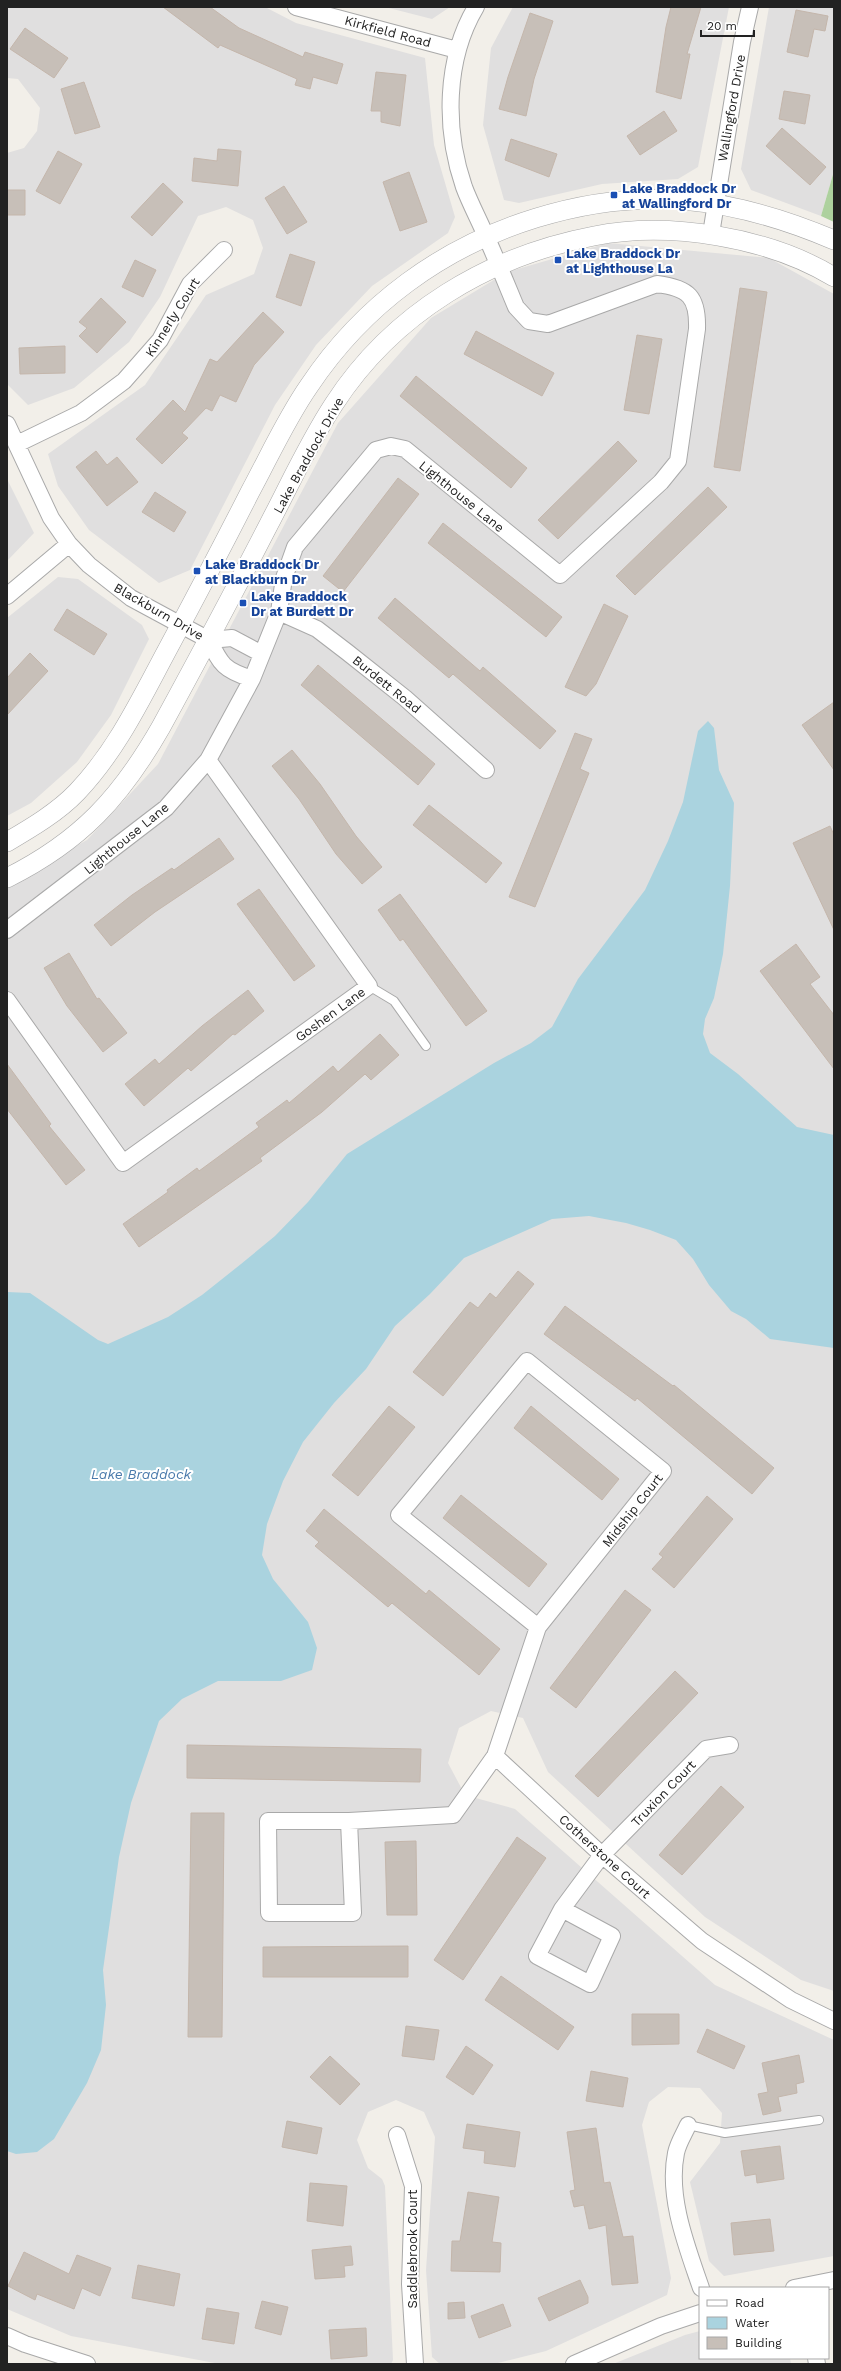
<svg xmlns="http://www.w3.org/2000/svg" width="841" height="2371" font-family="'Work Sans',sans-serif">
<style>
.residential{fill:#e0dfdf}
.forest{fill:#add19e}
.water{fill:#aad3df}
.building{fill:#c7bfb8;stroke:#c4b6ab}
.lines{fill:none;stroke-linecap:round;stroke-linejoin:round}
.service-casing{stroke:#a9a9a9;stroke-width:10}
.minor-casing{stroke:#a9a9a9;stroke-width:18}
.tertiary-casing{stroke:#a9a9a9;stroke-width:20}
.service{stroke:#fff;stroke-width:8}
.minor{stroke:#fff;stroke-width:16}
.tertiary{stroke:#fff;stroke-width:19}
.transit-dot{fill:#1a4fb4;stroke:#fff;stroke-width:1.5}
.labels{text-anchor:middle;stroke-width:4;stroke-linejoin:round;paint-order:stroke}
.street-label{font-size:13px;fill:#222;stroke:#fff}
.transit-label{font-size:13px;font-weight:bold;fill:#164399;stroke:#fff;text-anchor:start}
.water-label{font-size:14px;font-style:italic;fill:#4a7aab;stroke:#fff}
</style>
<rect width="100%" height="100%" fill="#f2efe9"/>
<path class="residential" d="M7,7H265L296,23L425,58L434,145L455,217L448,233L372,286L316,345L275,405L190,570L159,583L89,530L58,486L48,454L145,385L206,295L254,274L263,248L253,220L226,207L198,216L160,297L129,342L74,388L28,405L7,384V153L24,148L37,131L40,108L18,79L7,78Z
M385,7H450L432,19Z
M513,7H729L698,167L678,179L602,184L519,203L504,200L483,125L491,48Z
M769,7H834V171L821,216L751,190L741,169Z
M608,243L769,258L834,294V1991L801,1980L705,1917L548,1772L523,1718L491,1711L459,1728L448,1763L465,1795L515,1809L715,1985L834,2040V2256L724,2276L709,2261L690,2182L720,2143L722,2113L700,2088L668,2087L649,2102L642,2125L671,2278L667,2295L546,2351L494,2364H440L432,2357L426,2270L435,2137L424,2112L396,2100L368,2112L357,2140L368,2168L382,2179L385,2186L393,2360L391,2364H220L71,2336L7,2309V884L87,840L158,764L338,423L431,318L507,272Z
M7,479L34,533L7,561Z
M58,577L78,579L142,625L149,639L111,715L77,762L31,803L7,816V618Z
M700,2331V2358H790L791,2364H613L685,2335Z"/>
<path class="forest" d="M834,171V222L821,216Z"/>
<path class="water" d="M708,721L714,728L719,770L734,803L730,886L723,954L714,998L705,1019L703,1034L710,1053L738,1074L797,1127L834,1135V1348L770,1339L746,1319L731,1311L709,1285L693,1259L676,1240L650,1230L626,1223L589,1216L552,1219L464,1258L430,1294L395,1326L366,1369L334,1403L303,1442L283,1481L267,1524L262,1555L273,1579L308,1622L317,1648L312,1670L281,1681H218L182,1699L159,1721L131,1803L119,1857L103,1970L106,2005L101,2050L87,2083L54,2139L37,2152L16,2154L7,2151V1292L30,1293L98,1340L108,1344L168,1317L202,1295L241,1264L275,1236L308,1202L347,1154L494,1063L531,1043L552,1027L578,979L645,890L668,841L683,802L698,731Z"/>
<path class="building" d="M163,7H210L239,28L303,57L305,52L343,64L337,84L313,77L310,89L295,85L297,79L220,45L218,48Z
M671,7H701L687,54H690L681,99L656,92L666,27Z
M796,10L828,16L825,31L814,29L808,57L787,52Z
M530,13L553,21L534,79L526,116L499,109L508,77Z
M25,28L68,58L54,78L10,49Z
M376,72L406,75L400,126L381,122V111H371Z
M84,82L100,127L75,134L61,89Z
M784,91L810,95L805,124L779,119Z
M664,111L677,131L640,155L627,136Z
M782,128L826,167L810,185L766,146Z
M511,139L557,154L549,177L505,160Z
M218,149L241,151L238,186L192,181L194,158L217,161Z
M58,151L82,164L60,204L36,191Z
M409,172L427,222L400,231L383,182Z
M163,183L183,202L152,236L131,217Z
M284,186L307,222L287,234L265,198Z
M7,190H25V215H7Z
M290,254L315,262L301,306L276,297Z
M135,260L156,270L143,297L122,287Z
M740,288L767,292L740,471L714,467Z
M101,298L126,322L97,353L79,336L87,328L79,322Z
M263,312L284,332L254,365L236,402L220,395L212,411L206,408L182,433L188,438L162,464L136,439L173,400L185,412L210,359L217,362Z
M476,331L554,373L542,396L464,354Z
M637,335L662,339L649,414L624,410Z
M65,346V373L20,374L19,348Z
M416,376L527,468L511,488L400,396Z
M618,441L637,461L558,539L538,520Z
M96,451L107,465L117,457L138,482L107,506L76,467Z
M398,478L419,494L343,592L323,576Z
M708,487L727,507L635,595L616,576Z
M155,492L186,512L174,532L142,512Z
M443,523L562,617L546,637L428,543Z
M395,598L480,671L483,667L556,731L540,749L453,674L449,678L378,618Z
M604,604L628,616L596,684L586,696L565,687Z
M67,609L107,634L94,655L54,630Z
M30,653L48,671L7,715V678Z
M318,665L435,764L418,785L301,685Z
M834,702V770L802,725Z
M575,733L592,739L580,769L589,773L535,907L509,897Z
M292,750L320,784L356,836L382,867L362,884L336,854L299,799L272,766Z
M429,805L502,863L486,883L413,825Z
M830,826L834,835V930L793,843Z
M219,838L234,859L155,912L111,946L94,925L132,895L172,868L174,870Z
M259,889L315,966L294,981L237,904Z
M400,894L487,1011L466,1026L403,939L400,941L378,910Z
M796,944L820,977L810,984L834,1015V1069L760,971Z
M69,953L97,999L99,998L127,1033L103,1052L67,1006L44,968Z
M248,990L264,1011L235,1035L233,1034L191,1071L188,1068L144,1106L125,1084L155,1059L159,1064L202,1026Z
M380,1034L399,1055L371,1080L365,1074L322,1112L260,1158L262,1161L139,1247L123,1224L168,1192L167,1190L197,1168L199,1171L259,1127L256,1123L287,1100L289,1103L333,1066L338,1072Z
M7,1064L51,1124L49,1126L85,1170L66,1185L7,1109Z
M518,1271L534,1284L443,1396L413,1372L470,1302L478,1308L490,1293L496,1298Z
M565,1306L673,1386L674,1385L774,1468L752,1494L637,1398L635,1401L544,1334Z
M389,1406L415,1427L358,1496L332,1475Z
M531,1406L619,1479L602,1500L514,1428Z
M461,1495L547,1564L529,1587L443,1518Z
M707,1496L733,1519L674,1588L652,1569L663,1557L659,1554Z
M324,1509L426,1594L429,1590L500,1649L479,1675L392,1603L388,1607L315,1546L319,1542L306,1531Z
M625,1590L651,1610L576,1708L550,1688Z
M675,1671L698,1693L598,1797L575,1776Z
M187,1745L421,1749L420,1782L187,1778Z
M721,1786L744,1807L682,1875L659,1855Z
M191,1813H224L222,2037H188Z
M517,1837L546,1858L463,1980L434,1960Z
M416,1841L417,1915H387L385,1842Z
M408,1946V1977H263V1947Z
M501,1976L574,2027L558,2050L485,2000Z
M632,2014H679V2044L632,2045Z
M406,2026L439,2030L434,2060L402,2056Z
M707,2029L745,2046L734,2069L697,2052Z
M466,2046L493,2065L473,2095L446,2077Z
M799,2055L804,2082L796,2084L797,2093L778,2097L781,2111L763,2115L758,2094L768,2092L762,2063Z
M330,2056L360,2084L340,2105L310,2077Z
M591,2071L628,2078L623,2107L586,2101Z
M287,2121L322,2128L317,2154L282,2147Z
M467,2124L520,2132L515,2167L484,2163L485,2151L463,2148Z
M596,2128L604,2183L610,2182L623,2237L633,2236L638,2283L612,2285L606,2225L589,2229L584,2205L574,2207L570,2191L575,2190L567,2132Z
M780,2146L784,2179L757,2183L756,2174L745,2176L741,2151Z
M310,2183L347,2186L343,2226L307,2221Z
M468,2192L499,2197L492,2242L501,2243L500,2272L451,2271L452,2241H460Z
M770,2219L774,2251L734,2255L731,2223Z
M351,2246L353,2265L344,2266L345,2277L315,2279L312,2250Z
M24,2252L69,2274L77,2255L111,2268L100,2296L82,2288L74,2309L37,2294L35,2300L8,2286Z
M138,2265L180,2274L174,2306L132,2298Z
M580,2280L588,2297V2303L549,2321L538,2298Z
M262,2301L288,2307L281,2335L255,2328Z
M464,2302L465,2318L448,2319V2303Z
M503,2304L511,2326L479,2338L471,2316Z
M207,2308L239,2313L234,2344L202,2339Z
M366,2328L367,2356L331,2359L329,2330Z"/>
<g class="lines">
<g class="service-casing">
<path id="service" d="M369,986L394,1001L426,1046
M688,2125L725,2133L819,2120"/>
</g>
<g class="minor-casing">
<path id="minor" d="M296,7L457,50
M711,234L742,42L750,7
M7,424L51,518L69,544L89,565L131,598L181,625L209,640L232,638L262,654
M17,444L81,413L124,381L160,340L190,284L224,250
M7,596L69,544
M279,612L317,629L347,652L405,698L486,770
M209,640C221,665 224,670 252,679
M7,930L166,808L208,760L252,679L279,612L284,578L295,547L376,450L391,446L405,449L560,575L661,482L678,461L697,329C698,297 689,288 657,284L548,324L529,321L516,307C506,283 496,258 485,234C478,218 470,203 464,187C444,129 445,59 476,7
M7,1000L123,1163L369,986L208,760
M527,1361L663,1471L538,1627L399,1515Z
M538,1627L495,1756L602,1855L702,1941L791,2000L834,2021
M349,1821L353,1913H269L268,1821H349L453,1815L495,1756
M562,1909L612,1936L590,1984L537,1956L562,1909L602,1855L706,1749L730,1745
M688,2125C684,2134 678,2143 676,2153C667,2197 687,2247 701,2288
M397,2135L413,2186L410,2284L415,2364
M794,2288L834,2280
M7,2336L25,2344L87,2364
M816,2358L817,2364
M574,2364L661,2326L700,2313"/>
</g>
<g class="tertiary-casing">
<path id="tertiary" d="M7,842C31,828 58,812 77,792C115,752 139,703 164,656C193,602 222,547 250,492C269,457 286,419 309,386C363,305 442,247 536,218C642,185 733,197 834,240
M7,878C81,841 121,797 161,727C198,659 234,592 269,524C290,484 309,442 334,404C393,313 489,256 594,236C669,221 768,237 834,277"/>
</g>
<use href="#service" class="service"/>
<use href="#minor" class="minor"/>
<use href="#tertiary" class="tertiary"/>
</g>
<g class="transit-dot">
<rect x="610" y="191" width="8" height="8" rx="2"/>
<rect x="554" y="256" width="8" height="8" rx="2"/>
<rect x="193" y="567" width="8" height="8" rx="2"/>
<rect x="239" y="599" width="8" height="8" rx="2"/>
</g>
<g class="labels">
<g class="street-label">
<text transform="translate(388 31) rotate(15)" y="5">Kirkfield Road</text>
<text transform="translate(731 108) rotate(-80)" y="5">Wallingford Drive</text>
<text transform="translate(172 317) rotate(-58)" y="5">Kinnerly Court</text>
<text transform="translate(308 455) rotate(-61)" y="5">Lake Braddock Drive</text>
<text transform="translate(462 496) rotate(39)" y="5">Lighthouse Lane</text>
<text transform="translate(159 611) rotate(30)" y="5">Blackburn Drive</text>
<text transform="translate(387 684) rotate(39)" y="5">Burdett Road</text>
<text transform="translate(126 838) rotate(-39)" y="5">Lighthouse Lane</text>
<text transform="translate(330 1014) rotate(-36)" y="5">Goshen Lane</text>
<text transform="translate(632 1510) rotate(-52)" y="5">Midship Court</text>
<text transform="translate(663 1793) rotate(-46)" y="5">Truxion Court</text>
<text transform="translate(605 1856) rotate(42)" y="5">Cotherstone Court</text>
<text transform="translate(412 2249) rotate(-90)" y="5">Saddlebrook Court</text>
</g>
<g class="transit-label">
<text x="622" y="193">Lake Braddock Dr<tspan x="622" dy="15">at Wallingford Dr</tspan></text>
<text x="566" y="258">Lake Braddock Dr<tspan x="566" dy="15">at Lighthouse La</tspan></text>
<text x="205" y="569">Lake Braddock Dr<tspan x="205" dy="15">at Blackburn Dr</tspan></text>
<text x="251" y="601">Lake Braddock<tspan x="251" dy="15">Dr at Burdett Dr</tspan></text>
</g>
<g class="water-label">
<text x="141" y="1479">Lake Braddock</text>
</g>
</g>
<rect width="841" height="2371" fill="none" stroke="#222222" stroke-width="16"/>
<rect x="699" y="2287" width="130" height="72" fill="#ffffff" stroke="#a7a7a7"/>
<rect x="707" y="2300" width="20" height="6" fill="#ffffff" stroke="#a7a7a7"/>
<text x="735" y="2307" font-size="12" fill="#222222">Road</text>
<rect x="707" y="2317" width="20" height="12" fill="#aad3df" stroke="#a7a7a7"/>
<text x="735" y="2327" font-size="12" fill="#222222">Water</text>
<rect x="707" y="2337" width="20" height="12" fill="#c7bfb8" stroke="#a7a7a7"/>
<text x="735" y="2347" font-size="12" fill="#222222">Building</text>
<path d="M701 30v6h53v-6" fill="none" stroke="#222222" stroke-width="2"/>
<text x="707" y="30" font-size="12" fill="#222222" stroke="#ffffff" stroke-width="3" paint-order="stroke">20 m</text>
</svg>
